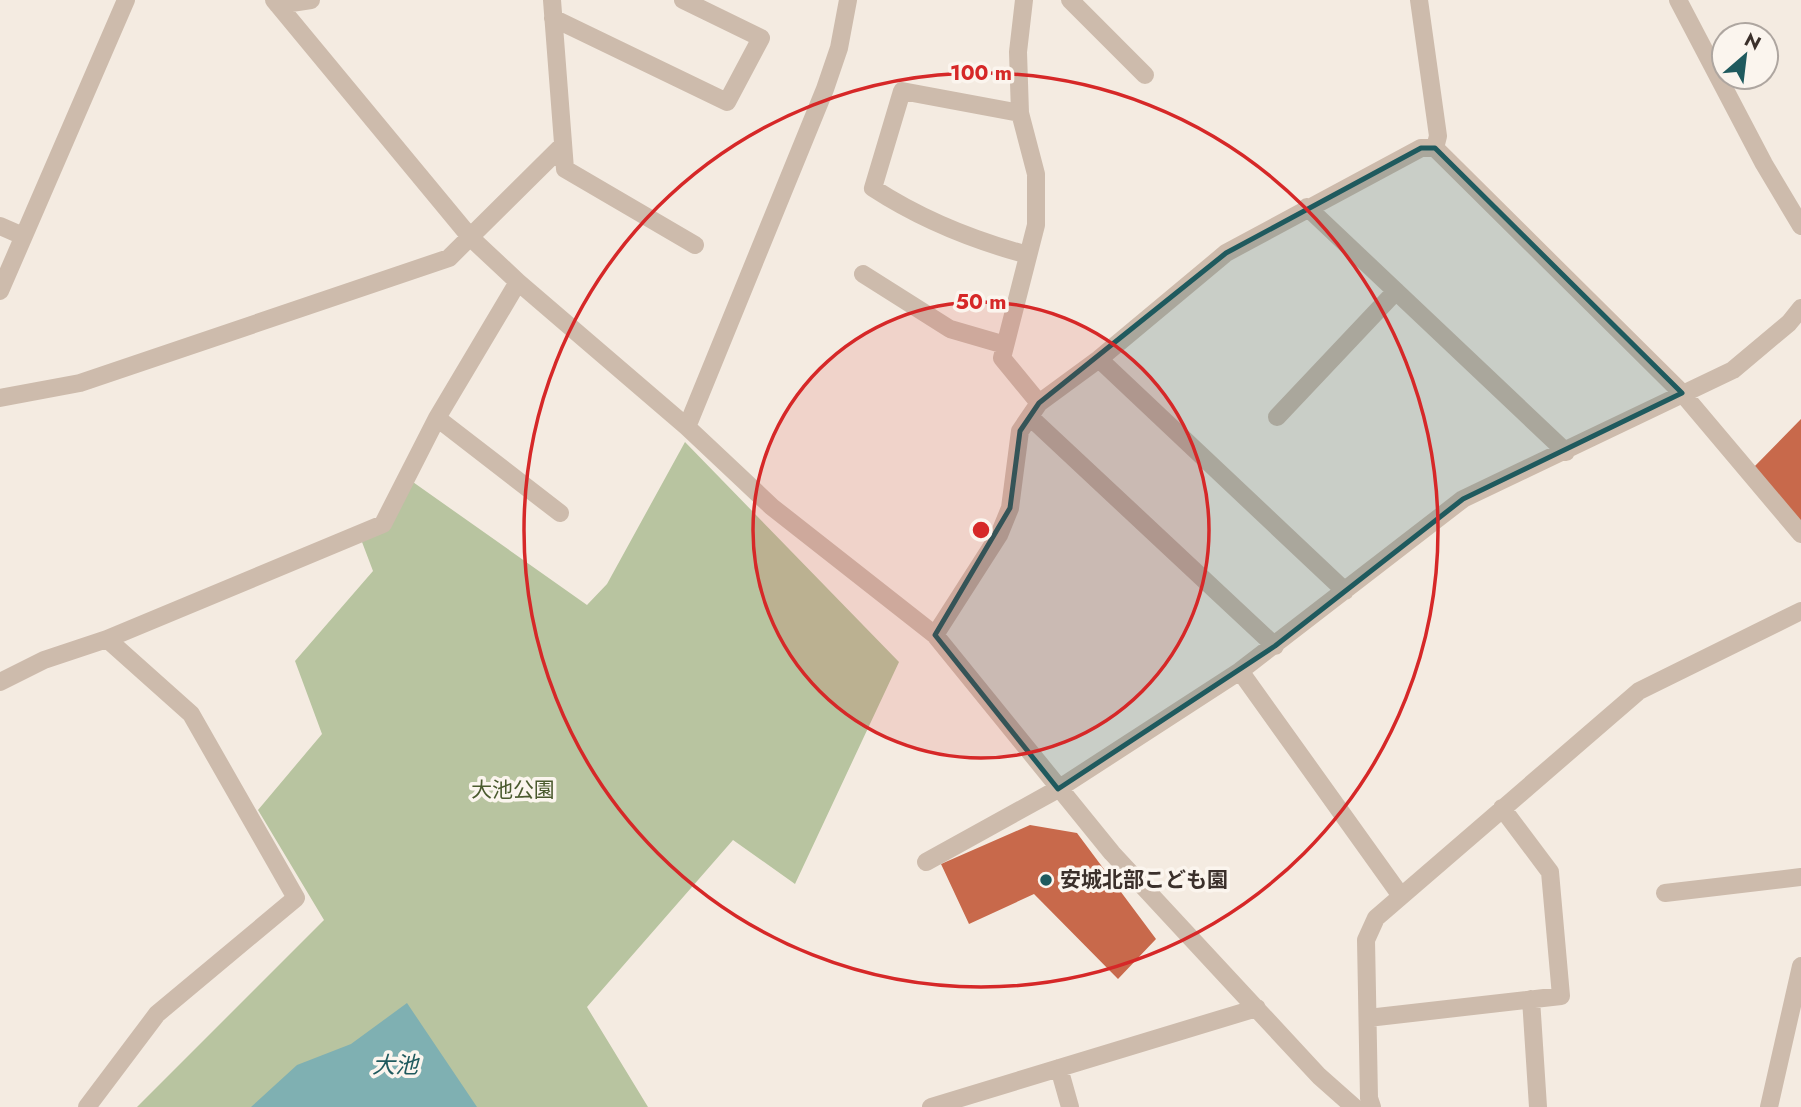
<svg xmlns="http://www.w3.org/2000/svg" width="1801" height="1107" font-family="Jost,'Noto Sans JP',sans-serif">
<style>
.green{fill:#b8c4a0}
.water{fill:#7fb0b2}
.building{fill:#c8694b}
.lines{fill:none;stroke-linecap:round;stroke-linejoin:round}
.minor{stroke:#cdbbac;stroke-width:18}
.marked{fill:#1f5a5e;fill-opacity:0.2;stroke:#1f5a5e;stroke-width:5;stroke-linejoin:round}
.ring{fill:none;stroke:#d62828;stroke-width:3.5}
.poi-dot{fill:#1f5a5e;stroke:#fbf5ee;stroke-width:2.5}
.labels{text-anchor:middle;stroke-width:7;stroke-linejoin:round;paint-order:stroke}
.park-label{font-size:21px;fill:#4a5a2e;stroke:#fbf5ee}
.poi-label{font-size:21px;font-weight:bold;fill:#3b302b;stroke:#fbf5ee;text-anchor:start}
.water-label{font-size:23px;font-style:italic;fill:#1f5a5e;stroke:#fbf5ee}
.centre{fill:#d62828;stroke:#fbf5ee;stroke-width:3.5}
.ring-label{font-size:21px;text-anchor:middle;font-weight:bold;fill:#d62828;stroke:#fbf5ee;stroke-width:7;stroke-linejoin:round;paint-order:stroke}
</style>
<rect width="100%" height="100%" fill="#f4ebe1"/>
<path class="green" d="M685,442L899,662L795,884L733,840L587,1007L648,1107H137L324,920L258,810L322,734L295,661L373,571L362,542L403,475L587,605L607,584Z"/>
<path class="water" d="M407,1003L477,1107H251L297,1065L351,1044Z"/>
<path class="building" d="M1801,419V522L1753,468Z
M1030,825L1077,833L1156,939L1118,979L1034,894L969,924L941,864Z"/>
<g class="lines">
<path class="minor" d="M274,0L471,238L518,282L687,427L772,507L935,635L1112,853L1319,1076L1354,1107
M552,0L565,169L695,245
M1024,0L1018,52L1020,113L1036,174V225L1002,358L1039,403
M1070,0L1145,75
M1419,0L1438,136L1435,148
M1678,0L1764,164L1801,226
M278,5L311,0
M553,18L727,102L761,38L683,0
M1020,113L902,91L873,188C922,220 972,240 1028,255
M1307,207L1566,452
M0,226L23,236
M863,274L950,329L1005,345
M0,291L126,0
M1099,359L1345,591
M0,398L80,383L449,258L563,145
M1030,417L1275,646
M1277,417L1396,291
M437,418L560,513
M687,427L825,89L839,48L848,0
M935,635L999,535L1010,508L1020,431L1039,403L1099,359L1226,253L1421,148H1435L1682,393L1801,534
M1240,671L1401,896
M0,682L44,660L107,639L383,524L437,418L518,282
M926,862L1058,789L1240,671L1463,499L1733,370L1789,323L1801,308
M1665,893L1801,877
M1531,999L1538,1107
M1368,1018L1561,996L1550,872L1502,808
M1059,1068L1070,1107
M87,1107L157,1014L296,898L191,714L107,639
M931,1107L1257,1008
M1372,1107L1369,1098L1366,940L1376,918L1639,691L1801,611
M1769,1107L1801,966"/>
</g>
<path class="marked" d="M1421,148H1435L1682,393L1463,499L1275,646L1058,789L935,635L1010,508L1020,431L1039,403L1226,253Z"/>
<circle cx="981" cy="530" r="228" fill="#d62828" fill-opacity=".12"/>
<g class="ring">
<circle cx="981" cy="530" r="228"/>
<circle cx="981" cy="530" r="457"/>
</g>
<circle class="poi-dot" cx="1046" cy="880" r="7"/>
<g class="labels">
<g class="park-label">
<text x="513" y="797">大池公園</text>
</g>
<g class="poi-label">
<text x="1060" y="887">安城北部こども園</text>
</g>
<g class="water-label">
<text x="395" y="1073">大池</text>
</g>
</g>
<circle cx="981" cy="530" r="10" class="centre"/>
<g class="ring-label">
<text x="981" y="80">100 m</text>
<text x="981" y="309">50 m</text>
</g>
<g transform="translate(1745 56) rotate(28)"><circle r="33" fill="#fbf5ee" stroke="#aea6a0" stroke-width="2"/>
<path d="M0-5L12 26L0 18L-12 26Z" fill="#1f5a5e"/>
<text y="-10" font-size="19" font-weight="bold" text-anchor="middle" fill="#3b302b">N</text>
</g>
</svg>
